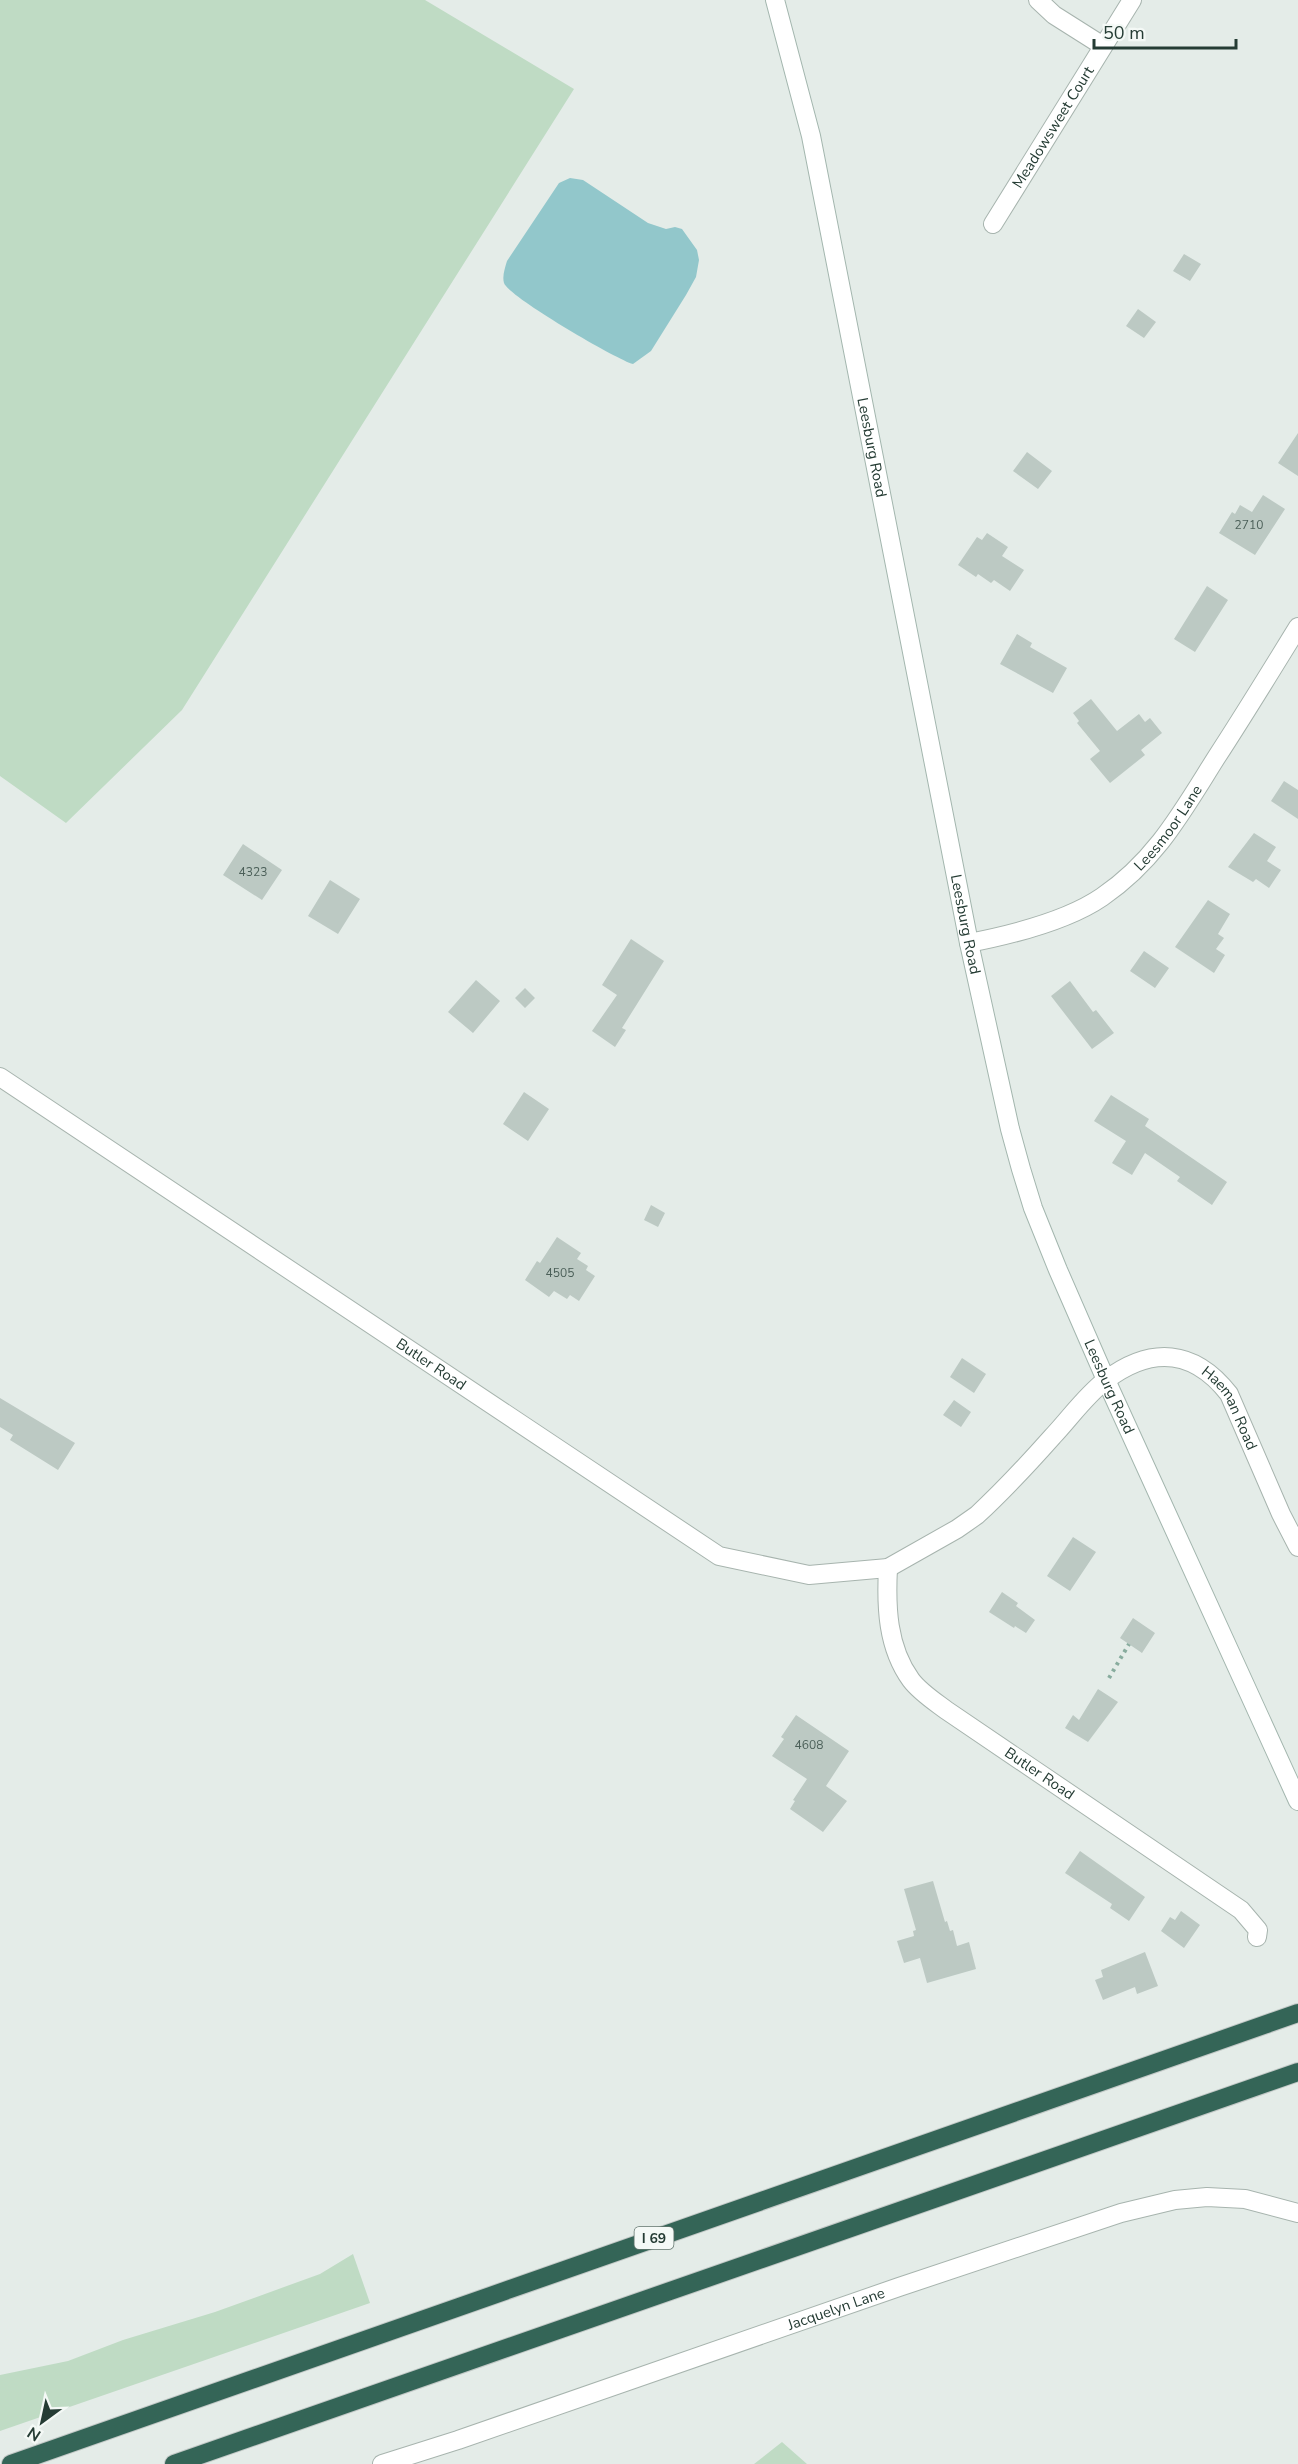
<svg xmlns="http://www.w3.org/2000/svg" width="1298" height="2464" font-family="'Nunito Sans',sans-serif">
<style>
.green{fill:#bfdbc4}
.water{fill:#92c7cb}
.building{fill:#bcc9c3}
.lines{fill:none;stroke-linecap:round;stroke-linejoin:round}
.minor-casing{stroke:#a7b4ae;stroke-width:20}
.secondary-casing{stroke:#a3b6ae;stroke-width:20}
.motorway-casing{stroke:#c2c8c6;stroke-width:20}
.path{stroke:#88ac9e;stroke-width:4;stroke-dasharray:3 4.5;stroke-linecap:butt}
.minor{stroke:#fff;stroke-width:18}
.secondary{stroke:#fff;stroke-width:18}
.motorway{stroke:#346557;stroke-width:18}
.labels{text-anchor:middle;stroke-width:4.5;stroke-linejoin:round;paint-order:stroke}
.number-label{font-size:12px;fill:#4b5f58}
.shield{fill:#f4f9f6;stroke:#63756e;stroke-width:1.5}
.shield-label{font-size:14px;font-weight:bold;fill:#253c34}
.street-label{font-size:15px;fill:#253c34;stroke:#f4f9f6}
</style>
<rect width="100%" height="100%" fill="#e4ece8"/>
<path class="green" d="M0,0H425L574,89L182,710L66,823L0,776Z
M353,2254L370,2303L0,2431V2375L68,2361L123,2340L215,2312L320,2274Z
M782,2442L807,2464H754Z"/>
<path class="water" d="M570,178L583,180L648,223L666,229L675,227L682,229L697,250L699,260L696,277L686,295L651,351L633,364C616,359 509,297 504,283C502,276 505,268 507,261L559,183Z"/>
<path class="building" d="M1184,254L1201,264L1190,281L1173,271Z
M1138,309L1156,322L1144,338L1126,326Z
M1298,433V476L1278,463Z
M1027,452L1052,471L1038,489L1013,471Z
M1263,495L1285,509L1255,555L1219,533L1232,512L1235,514L1240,505L1252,512Z
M987,533L1008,547L1002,556L1024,570L1010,591L994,580L991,583L978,574L976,577L958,565L977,537L982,540Z
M1207,586L1228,600L1195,652L1174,639Z
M1017,634L1032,643L1030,647L1067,668L1053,693L1000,664Z
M1091,699L1117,731L1139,714L1145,722L1150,718L1162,733L1141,750L1145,755L1110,783L1090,759L1100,751L1077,723L1079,721L1073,713Z
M1284,781L1298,790V819L1271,801Z
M1254,833L1276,847L1267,861L1281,870L1269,888L1256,879L1253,882L1228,867Z
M243,844L282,870L262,900L223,875Z
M330,880L360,899L338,934L308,916Z
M1208,900L1230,914L1218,934L1224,938L1216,949L1225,955L1214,973L1175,947Z
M631,939L664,961L622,1028L626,1030L615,1047L592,1031L617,995L602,985Z
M1144,951L1169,968L1155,988L1130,971Z
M476,980L500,1001L473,1033L448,1012Z
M1070,981L1093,1012L1096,1010L1114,1033L1092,1049L1051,996Z
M525,988L535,998L525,1008L515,998Z
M524,1092L549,1109L528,1141L503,1124Z
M1111,1095L1149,1119L1145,1126L1227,1182L1212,1205L1177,1181L1180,1177L1145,1153L1132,1175L1112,1163L1126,1141L1094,1121Z
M651,1205L665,1213L658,1227L644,1220Z
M557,1237L581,1253L577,1259L588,1266L586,1270L595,1276L579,1301L570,1295L567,1299L554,1291L549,1297L525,1280L537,1261L540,1263Z
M962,1358L986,1374L974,1393L950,1377Z
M0,1398L75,1443L58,1470L10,1440L13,1435L0,1427Z
M954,1400L971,1412L961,1427L943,1415Z
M1073,1537L1096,1552L1070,1591L1047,1576Z
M1002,1592L1018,1603L1016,1606L1035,1620L1026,1633L1015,1626L1014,1628L989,1612Z
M1133,1618L1155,1633L1142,1653L1120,1638Z
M1098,1689L1118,1702L1088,1742L1065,1728L1073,1715L1079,1720Z
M796,1715L849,1751L826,1786L847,1801L823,1832L790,1809L795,1801L793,1800L807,1779L772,1756L784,1739L781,1737Z
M1080,1851L1145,1897L1129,1921L1110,1908L1112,1904L1065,1873Z
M933,1881L945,1922L947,1921L950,1931L953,1930L957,1946L969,1942L976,1969L927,1983L920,1958L904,1963L897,1941L914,1936L913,1931L916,1930L904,1889Z
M1181,1911L1200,1925L1184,1948L1161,1931L1170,1917L1175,1920Z
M1145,1952L1158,1986L1137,1994L1135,1987L1103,2000L1095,1980L1103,1977L1101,1970Z"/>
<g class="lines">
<g class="minor-casing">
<g id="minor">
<path d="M1038,0L1054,15L1103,46"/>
<path id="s1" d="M993,224L1132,0"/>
<path id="s2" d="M969,943C1010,935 1067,921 1102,897C1156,860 1182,812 1216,758C1244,715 1271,671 1298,627"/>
<path id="s3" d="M0,1077L719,1556L809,1575L888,1568L957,1529L977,1515C1004,1490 1029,1463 1053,1436C1070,1418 1086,1395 1106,1380C1151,1346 1194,1349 1229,1394L1281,1514L1298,1547"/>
<path id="s4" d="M888,1568C886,1606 887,1647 911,1680C920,1692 934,1701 946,1710L1241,1910L1258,1930L1257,1937"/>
<path id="s5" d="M382,2464L458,2440L899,2287L1121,2213L1175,2200L1207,2197L1245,2199L1298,2213"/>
</g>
</g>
<g class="secondary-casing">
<g id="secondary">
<path id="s6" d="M775,0L811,136L969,943L1010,1129L1021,1169L1033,1208L1058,1270L1106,1380L1298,1801"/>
</g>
</g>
<g class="motorway-casing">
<path id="motorway" d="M11,2464L1298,2013
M174,2464L1298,2072"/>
</g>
<path class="path" d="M1109,1678L1129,1644"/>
<use href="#minor" class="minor"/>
<use href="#secondary" class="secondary"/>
<use href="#motorway" class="motorway"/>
</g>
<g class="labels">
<g class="number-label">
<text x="1249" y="529">2710</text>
<text x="253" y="876">4323</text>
<text x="560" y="1277">4505</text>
<text x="809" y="1749">4608</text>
</g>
<rect class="shield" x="634.5" y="2227" width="39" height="22" rx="4.5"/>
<g class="shield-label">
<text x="654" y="2243">I 69</text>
</g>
<g class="street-label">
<text dy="5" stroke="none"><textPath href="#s1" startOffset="114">Meadowsweet Court</textPath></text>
<text dy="5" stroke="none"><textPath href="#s6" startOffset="458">Leesburg Road</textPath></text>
<text dy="5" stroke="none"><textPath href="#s2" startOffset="238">Leesmoor Lane</textPath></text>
<text dy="5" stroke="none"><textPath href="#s6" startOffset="944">Leesburg Road</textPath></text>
<text dy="5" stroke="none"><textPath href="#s3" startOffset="518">Butler Road</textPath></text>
<text dy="5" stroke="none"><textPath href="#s6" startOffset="1430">Leesburg Road</textPath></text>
<text dy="5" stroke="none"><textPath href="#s3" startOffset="1479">Haeman Road</textPath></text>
<text dy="5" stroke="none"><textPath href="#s4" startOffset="276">Butler Road</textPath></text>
<text dy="5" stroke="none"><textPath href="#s5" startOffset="480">Jacquelyn Lane</textPath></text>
</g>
</g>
<g transform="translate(42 2422) rotate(213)" stroke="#f4f9f6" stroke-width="4.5" paint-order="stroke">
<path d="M0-4.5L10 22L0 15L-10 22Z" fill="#253c34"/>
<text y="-9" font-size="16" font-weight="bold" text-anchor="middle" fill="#253c34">N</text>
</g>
<path d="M1094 39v9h142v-9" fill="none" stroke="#253c34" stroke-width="3"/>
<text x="1103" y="39" font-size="18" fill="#253c34" stroke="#f4f9f6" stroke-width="4.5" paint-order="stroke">50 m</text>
</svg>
